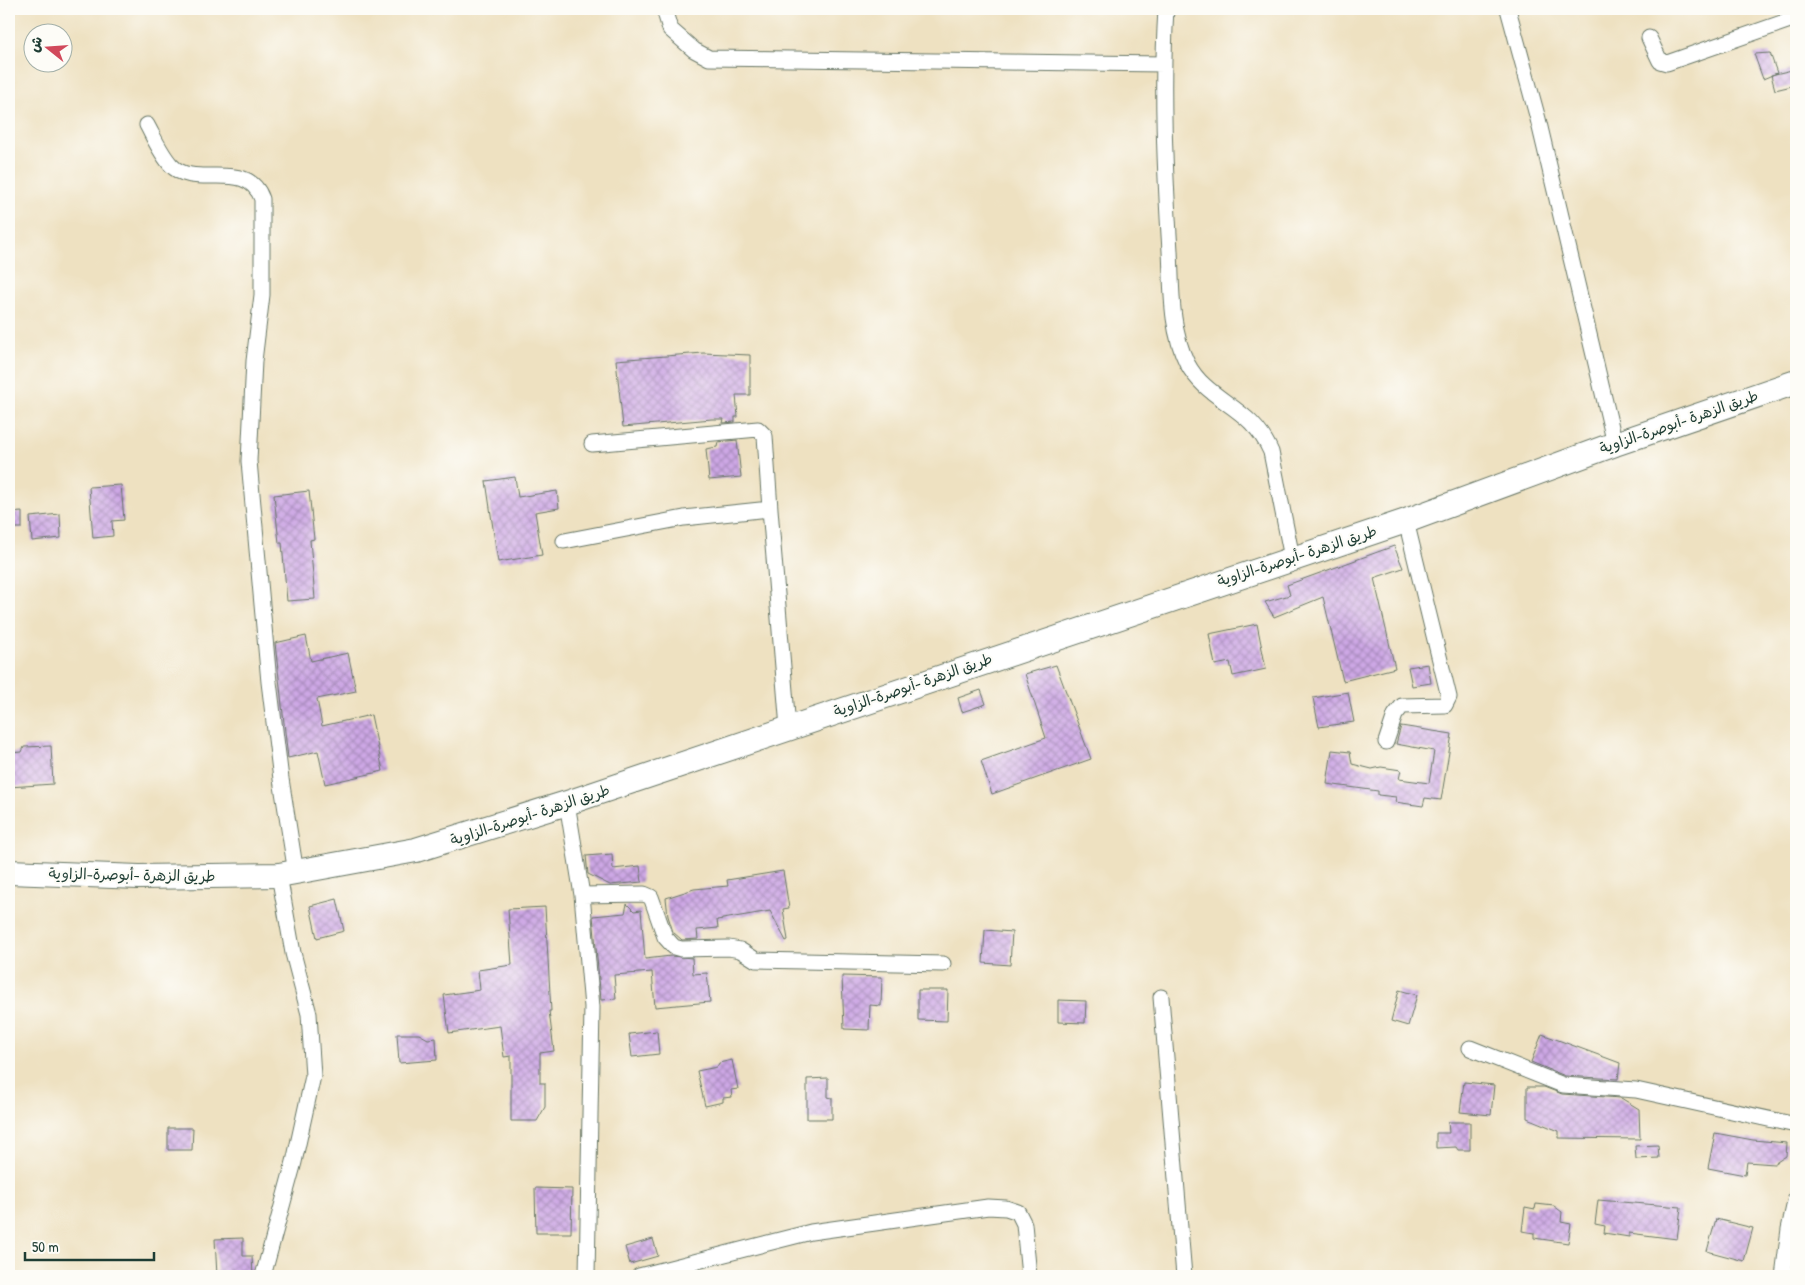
<svg xmlns="http://www.w3.org/2000/svg" width="1805" height="1285" font-family="'Patrick Hand','Playpen Sans Arabic',sans-serif">
<style>
.building{fill:url(#building-cross-hatch)}
.lines{fill:none;stroke-linecap:round;stroke-linejoin:round}
.minor-casing{stroke:#677665;stroke-width:17}
.primary-casing{stroke:#677665;stroke-width:26}
.minor{stroke:#fff;stroke-width:15}
.primary{stroke:#fff;stroke-width:24}
.labels{text-anchor:middle;stroke-width:4.5;stroke-linejoin:round;paint-order:stroke}
.street-label{font-size:15px;fill:#1f3d34;stroke:#fdfcf7}
</style>
<defs>
<pattern id="building-cross-hatch" width="8" height="8" patternUnits="userSpaceOnUse" patternTransform="scale(1.25)"><rect width="8" height="8" fill="#cda7e5"/><path d="M0 0l8 8M0 8l8-8" fill="none" stroke="#a689ba"/></pattern>
</defs>
<rect width="100%" height="100%" fill="#fdfcf7"/>
<filter id="ink" filterUnits="userSpaceOnUse"><feTurbulence type="fractalNoise" baseFrequency=".02" numOctaves="2"/><feDisplacementMap in="SourceGraphic" scale="10" xChannelSelector="R" yChannelSelector="G"/><feConvolveMatrix kernelMatrix="1 2 1 2 8 2 1 2 1" color-interpolation-filters="sRGB"/></filter>
<filter id="wash" filterUnits="userSpaceOnUse"><feTurbulence type="fractalNoise" baseFrequency=".0096" numOctaves="4" result="noise"/><feDisplacementMap in="SourceGraphic" scale="20" xChannelSelector="R" yChannelSelector="G"/><feGaussianBlur stdDeviation="1.12" result="paint"/><feColorMatrix in="noise" values="0 0 0 0 0 0 0 0 0 0 0 0 0 0 0 0 0 1.4 0 .05"/><feComposite in="paint" operator="in"/></filter>
<g filter="url(#wash)">
<rect width="100%" height="100%" fill="#eee1c1"/>
<g id="blocks">
<path class="building" d="M1770,53L1777,73L1763,79L1754,54Z
M1796,69V85L1775,90L1771,75Z
M703,353L750,355V395H736L738,417H735V422L723,423L724,419H712L623,427L616,360Z
M737,440L741,477L709,480L706,449L717,447L718,442Z
M515,477L518,497L557,491L559,508L535,512L542,555L498,562L486,481Z
M121,485L124,520L112,521L113,536L93,538L89,487Z
M309,491L314,539L310,540L315,599L287,601L282,543H279L274,495Z
M22,512V528H9V513Z
M60,514L61,538L32,541L30,517Z
M1394,546L1403,568L1374,578L1395,668L1343,681L1323,597L1274,617L1265,602L1290,595L1287,585Z
M1257,624L1266,669L1233,676L1230,662L1215,665L1209,634Z
M306,636L311,661L348,653L356,691L317,699L322,726L371,715L383,771L325,784L318,751L288,758L275,643Z
M1428,664L1431,683L1412,686L1408,667Z
M1056,665L1091,759L992,794L981,761L1046,738L1025,674Z
M981,690L986,704L962,712L958,698Z
M1348,692L1354,722L1319,727L1313,698Z
M1401,726L1452,734L1441,800L1425,798L1423,806L1395,802L1396,797L1378,795V791L1327,784L1332,750L1350,752L1352,764L1372,769L1381,767L1401,770L1399,779L1429,783L1434,751L1396,744Z
M51,746L53,784L9,787V753L22,752L24,747Z
M612,854L613,869L640,866L642,882L610,885L588,874L586,856Z
M783,871L789,908L783,909L788,940L786,941L770,911L717,920L718,928L697,930L698,939L682,940L673,932L668,916L666,898L694,889L728,886L727,880Z
M337,899L344,931L317,938L310,906Z
M627,904L634,911L641,910L645,959L671,956L692,958L693,974L707,973L710,1002L655,1007L652,972L614,975L616,999L601,1000L593,916L625,913Z
M545,907L551,1011H549L554,1051L540,1053V1083H545V1107L537,1121H511V1056L504,1057L500,1026L449,1033L444,995L480,990L478,970L512,965L508,909Z
M985,930L1012,932L1010,965L983,963Z
M842,976L882,977L881,1006L870,1005L869,1030L844,1029Z
M918,990H948L947,1021L918,1020Z
M1399,990L1417,995L1408,1026L1391,1021Z
M1058,1000L1086,1001L1085,1023L1058,1022Z
M657,1031L659,1054L632,1057L629,1034Z
M397,1034H419L428,1039L436,1038L437,1060L399,1063Z
M1542,1034L1620,1063L1618,1079L1565,1076L1531,1062Z
M732,1060L738,1089L731,1090L732,1097L723,1098V1102L705,1106L697,1071L717,1067L719,1063Z
M828,1078V1097L832,1098V1119H807V1079Z
M1464,1082L1494,1085L1491,1115L1460,1112Z
M1527,1087H1544L1562,1094L1621,1098L1639,1109L1640,1139L1559,1138V1131L1527,1118Z
M1448,1122H1470V1150H1458L1456,1147L1436,1148V1133H1449Z
M168,1128H193L192,1150H168Z
M1715,1133L1753,1140L1787,1143L1786,1156L1774,1164L1747,1162L1745,1175L1708,1168Z
M1658,1145L1659,1158L1636,1159L1635,1146Z
M535,1188L572,1189L571,1233H536Z
M1598,1200L1681,1207L1677,1239L1629,1233V1237L1604,1233L1605,1226L1595,1224Z
M1536,1204L1554,1206L1562,1212L1561,1222L1571,1224L1568,1243L1534,1238V1233L1522,1231L1525,1207L1535,1209Z
M1716,1219L1753,1228L1744,1261L1707,1251Z
M243,1238V1256H252L253,1276H217L215,1239Z
M653,1239L658,1256L630,1264L625,1247Z"/>
</g>
</g>
<g filter="url(#ink)">
<use href="#blocks" fill-opacity="0" stroke="#677665" stroke-width="1"/>
<g class="lines">
<g class="minor-casing">
<path id="minor" d="M664,9L670,29L694,50L709,58L1164,64
M1166,9C1161,89 1165,171 1170,251C1172,288 1170,329 1187,363C1208,403 1251,405 1271,452L1292,558
M1508,9L1538,119L1615,444
M1649,38L1660,61L1667,63L1796,18
M147,125C154,138 161,154 171,165C195,191 247,157 262,199V295L254,361L249,461L269,682L281,779L296,873
M592,444L758,429L765,436L770,509
M564,541L684,518L770,509L788,728
M1386,742L1395,715L1402,706L1445,705L1449,697L1406,521
M567,803L582,895L592,1007L587,1276
M582,895L644,894L651,897L665,937L674,947L681,949L729,948L740,950L756,960L943,964
M1161,997L1184,1276
M1470,1048L1563,1085L1636,1090L1796,1125
M263,1276L294,1162L313,1076L309,1014L293,953L279,875
M639,1276L811,1232L988,1207L1006,1208L1018,1212L1024,1224L1029,1276
M1783,1276L1789,1229L1796,1197"/>
</g>
<g class="primary-casing">
<path id="primary" d="M9,872L139,877L279,875L416,850L567,803L1406,521L1615,444L1796,382"/>
</g>
<use href="#minor" class="minor"/>
<use href="#primary" class="primary"/>
</g>
</g>
<g class="labels">
<g class="street-label">
<text transform="translate(1679 422) rotate(-19)" y="5">طريق الزهرة -أبوصرة-الزاوية</text>
<text transform="translate(1297 556) rotate(-18)" y="5">طريق الزهرة -أبوصرة-الزاوية</text>
<text transform="translate(913 685) rotate(-19)" y="5">طريق الزهرة -أبوصرة-الزاوية</text>
<text transform="translate(530 815) rotate(-18)" y="5">طريق الزهرة -أبوصرة-الزاوية</text>
<text transform="translate(132 875) rotate(1)" y="5">طريق الزهرة -أبوصرة-الزاوية</text>
</g>
</g>
<rect width="1805" height="1285" fill="none" stroke="#fdfcf7" stroke-width="30"/>
<g transform="translate(48 48) rotate(287)"><circle r="24" fill="#fdfcf7" stroke="#a4b0a9"/>
<path d="M0-4L9 19L0 12L-9 19Z" fill="#d1495b"/>
<text y="-8" font-size="14" font-weight="bold" text-anchor="middle" fill="#1f3d34">ش</text>
</g>
<path d="M25 1252v8h129v-8" fill="none" stroke="#1f3d34" stroke-width="2.5"/>
<text x="32" y="1252" font-size="15" fill="#1f3d34" stroke="#fdfcf7" stroke-width="4" paint-order="stroke">50 m</text>
</svg>
